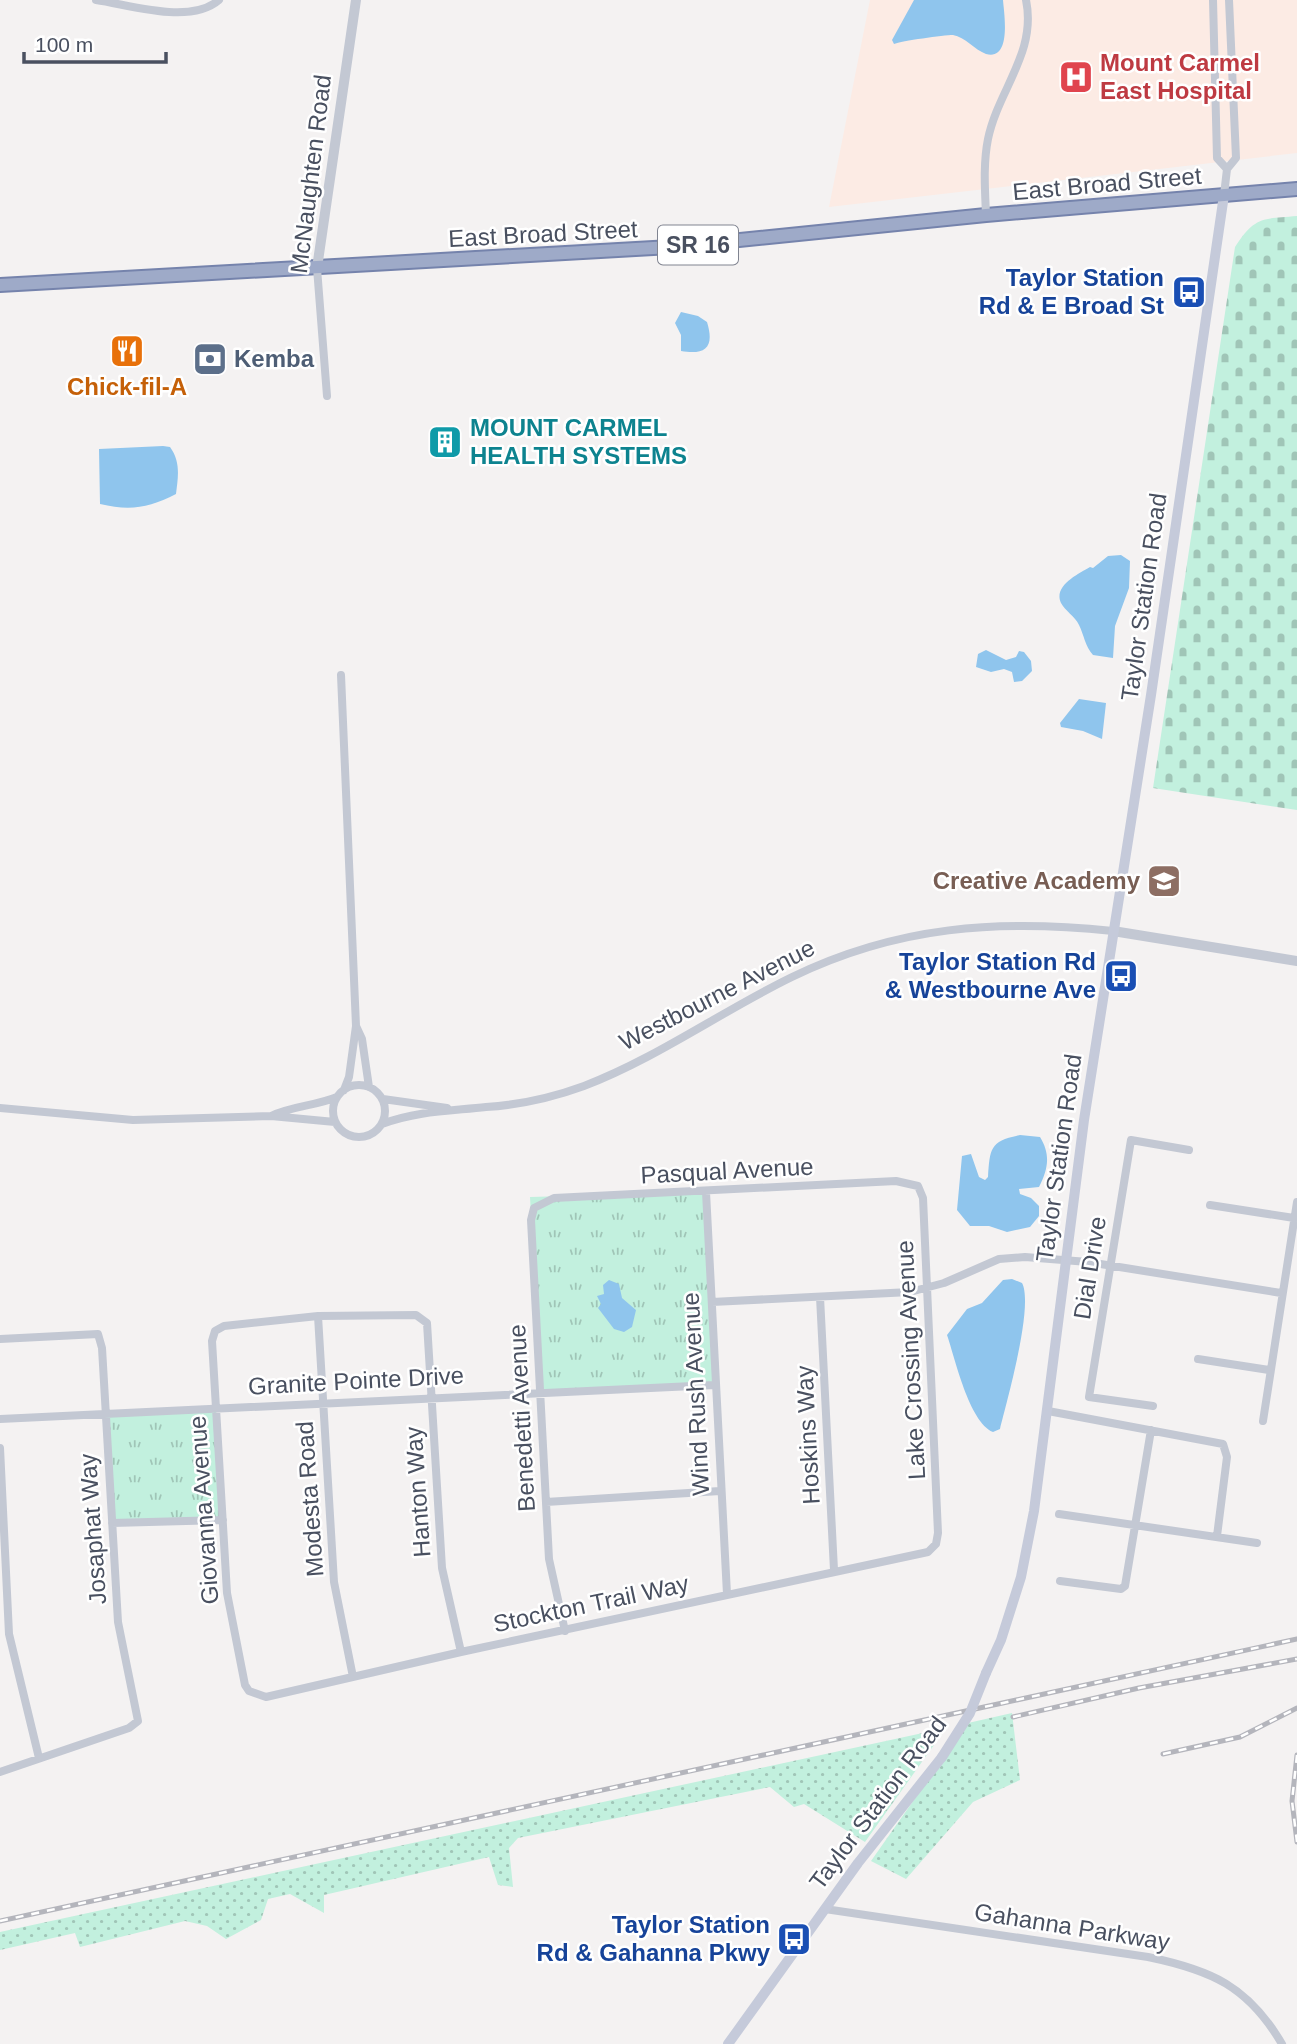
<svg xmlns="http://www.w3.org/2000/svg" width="1297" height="2044" font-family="Arial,sans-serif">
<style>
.medical{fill:#fcebe4}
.grass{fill:url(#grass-dots)}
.cemetery{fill:url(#cemetery-stones)}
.park{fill:url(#park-tufts)}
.water{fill:#8fc5ed}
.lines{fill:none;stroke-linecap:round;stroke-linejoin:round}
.trunk-casing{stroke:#7583ac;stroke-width:16}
.minor{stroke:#c3c8d3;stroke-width:8}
.tertiary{stroke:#c3c8d3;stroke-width:10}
.secondary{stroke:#c5cada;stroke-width:10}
.trunk{stroke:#9eaac8;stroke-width:12}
.rail-casing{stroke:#b4b5bc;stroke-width:5}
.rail{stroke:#fff;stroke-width:2.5;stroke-dasharray:8;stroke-linecap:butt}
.secondary-bridge{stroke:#c5cada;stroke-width:10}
.labels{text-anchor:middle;stroke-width:5;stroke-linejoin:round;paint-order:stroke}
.shield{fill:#fff;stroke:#808490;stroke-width:2}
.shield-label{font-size:23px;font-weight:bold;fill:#495060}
.health-label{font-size:24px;font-weight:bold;fill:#be3a42;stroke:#fff;text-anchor:start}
.street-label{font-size:24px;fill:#495060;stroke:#fff}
.transit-label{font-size:24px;font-weight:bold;fill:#164399;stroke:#fff;text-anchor:end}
.service-label{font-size:24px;font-weight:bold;fill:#4e5e75;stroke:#fff;text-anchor:start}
.food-label{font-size:24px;font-weight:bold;fill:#c56008;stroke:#fff}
.culture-label{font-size:24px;font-weight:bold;fill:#0d838f;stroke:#fff;text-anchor:start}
.education-label{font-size:24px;font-weight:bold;fill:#785e54;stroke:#fff;text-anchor:end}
</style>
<defs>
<pattern id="grass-dots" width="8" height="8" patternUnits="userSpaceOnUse" patternTransform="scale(1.75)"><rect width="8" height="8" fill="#c2f0de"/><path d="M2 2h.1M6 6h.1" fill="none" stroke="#a0c5b7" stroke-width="1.8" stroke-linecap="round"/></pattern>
<pattern id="cemetery-stones" width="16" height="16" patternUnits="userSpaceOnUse" patternTransform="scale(1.75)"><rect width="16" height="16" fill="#c2f0de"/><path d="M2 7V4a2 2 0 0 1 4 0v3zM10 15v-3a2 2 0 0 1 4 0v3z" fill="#a0c5b7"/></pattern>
<pattern id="park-tufts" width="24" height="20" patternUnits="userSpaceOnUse" patternTransform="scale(1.75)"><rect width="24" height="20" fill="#c2f0de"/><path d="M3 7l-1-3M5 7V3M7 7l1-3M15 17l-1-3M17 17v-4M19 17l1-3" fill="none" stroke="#a0c5b7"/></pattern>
</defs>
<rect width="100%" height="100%" fill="#f4f2f2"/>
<path class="medical" d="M870,0H1297V153L829,207Z"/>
<path class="grass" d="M1012,1713L1020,1780L973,1802L906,1879L871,1861L968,1723Z
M946,1728L865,1842L804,1804L794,1807L770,1787L518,1838L509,1848L513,1887L498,1885L489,1857L324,1895V1913L290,1894L268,1899L261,1920L226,1939L207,1926L185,1921L80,1947L75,1933L0,1950V1932Z"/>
<path class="cemetery" d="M1297,216V810L1153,788L1235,247C1255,216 1263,219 1297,216Z"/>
<path class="park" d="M706,1192L714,1385L541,1391L530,1197Z
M216,1408L223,1520L112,1523L105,1415Z"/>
<path class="water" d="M914,0H1003C1004,13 1012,61 986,54C975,50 965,37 953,35C944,35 901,41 894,44L892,40Z
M681,312L698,316L707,322C715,348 705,355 681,351V335L675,323Z
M163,446L170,447C181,462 178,477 176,494C149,508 130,511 100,504L99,449Z
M1121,555L1130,561L1129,588L1115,626L1113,658L1093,655C1085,646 1084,635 1079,625C1075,616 1065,611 1061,603C1053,586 1078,574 1090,567L1093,568L1108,556Z
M986,650L1006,660L1016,657L1019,651L1024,652L1031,661L1032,671L1022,681L1014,682L1012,672L1004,669L991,672L976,667L978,654Z
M1079,699L1106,703L1102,739L1083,731L1061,727L1060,723Z
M1020,1135L1040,1137C1051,1155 1048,1169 1039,1187L1019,1189L1020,1194L1031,1198L1039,1206V1216L1030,1227L1007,1232L989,1226H970L957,1210L962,1156L971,1154L979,1177L985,1180L988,1177C990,1148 990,1141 1020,1135Z
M1012,1279L1022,1283C1034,1305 1007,1401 1000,1429L993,1432C969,1422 955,1358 947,1335L967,1309L982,1303L1003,1280Z
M609,1280L619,1284L622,1298L636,1310L632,1327L624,1332L614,1329L598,1308L601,1304L597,1296L604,1294L603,1285Z"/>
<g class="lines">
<g class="trunk-casing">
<path id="trunk" d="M0,285L671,247L986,215L1297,189"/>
</g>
<path class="minor" d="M96,0C131,5 190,25 219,0
M1213,0L1217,158L1227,169
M1224,195L1227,169L1236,158L1229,0
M986,215C985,190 983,164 988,139C998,90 1037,53 1026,0
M317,268L327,396
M341,675L356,1026
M333 1111a26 26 0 1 1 52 0a26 26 0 1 1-52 0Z
M344,1090L349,1077L356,1026L362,1039L369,1087
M383,1099L447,1108
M0,1108L133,1120L271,1116
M335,1122L271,1116C292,1106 315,1106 337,1097
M382,1124C417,1111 450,1111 486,1107C518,1105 554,1097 584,1086C657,1058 722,1011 792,977C897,926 998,919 1113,931
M706,1192L727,1594
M1210,1205L1294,1218
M820,1297L834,1570
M712,1302L910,1292L944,1283L999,1259L1025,1257L1088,1262L1281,1293
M318,1316L334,1582L353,1677
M0,1339L98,1334L102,1348L118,1622L138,1721L129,1728L0,1772
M1198,1359L1269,1370
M1153,1406L1089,1397L1131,1140L1189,1150
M1048,1411L1223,1444L1227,1457L1217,1536
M0,1419L714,1385
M1263,1421L1297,1202
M0,1448L9,1634L39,1758
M546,1502L720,1491
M1059,1514L1257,1543
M112,1523L223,1520
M1060,1581L1121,1589L1125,1586L1151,1430
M461,1652L442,1568L427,1323L416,1315L318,1316L224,1326L215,1331L212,1341L227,1593L245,1685L249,1691L266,1697L461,1652L928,1552L936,1544L938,1533L923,1198L918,1186L896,1181L554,1198L534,1208L531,1220L549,1559L565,1631
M825,1909L1148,1957C1211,1970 1248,1986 1282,2044"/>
<path class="tertiary" d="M317,268L356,0
M1113,931L1297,961"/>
<path class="secondary" d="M986,1673L1001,1640L1021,1577L1034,1511L1084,1120L1151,695L1224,195
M728,2044L858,1863L942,1757"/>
<use href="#trunk" class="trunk"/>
<g class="rail-casing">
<path id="rail" d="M1013,1717L1139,1688L1297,1659
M1163,1754L1240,1737L1297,1708
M1297,1755L1292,1801L1297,1842
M0,1921L1297,1639"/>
</g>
<use href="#rail" class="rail"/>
<path class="secondary-bridge" d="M942,1757L970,1713L986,1673"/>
</g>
<defs>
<g id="hospital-square" transform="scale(1.75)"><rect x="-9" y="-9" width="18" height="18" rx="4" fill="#e0444e" stroke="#fff"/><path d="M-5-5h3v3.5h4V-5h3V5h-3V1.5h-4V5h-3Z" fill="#fff"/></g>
<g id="bus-square" transform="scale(1.75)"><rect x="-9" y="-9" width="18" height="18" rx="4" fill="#1a4fb4" stroke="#fff"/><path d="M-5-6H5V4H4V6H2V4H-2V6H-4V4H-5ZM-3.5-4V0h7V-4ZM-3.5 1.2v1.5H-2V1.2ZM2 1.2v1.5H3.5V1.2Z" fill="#fff"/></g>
<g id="restaurant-square" transform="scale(1.75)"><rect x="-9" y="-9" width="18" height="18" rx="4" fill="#e8710a" stroke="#fff"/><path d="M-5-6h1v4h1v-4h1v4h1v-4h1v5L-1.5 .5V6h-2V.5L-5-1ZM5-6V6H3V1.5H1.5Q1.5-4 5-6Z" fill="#fff"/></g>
<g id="bank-square" transform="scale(1.75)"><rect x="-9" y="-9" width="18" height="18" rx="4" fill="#5c6f8a" stroke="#fff"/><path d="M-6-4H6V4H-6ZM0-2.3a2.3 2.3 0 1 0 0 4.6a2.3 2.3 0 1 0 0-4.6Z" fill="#fff"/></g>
<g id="building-square" transform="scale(1.75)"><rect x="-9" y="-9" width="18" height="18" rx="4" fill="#0f9aa8" stroke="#fff"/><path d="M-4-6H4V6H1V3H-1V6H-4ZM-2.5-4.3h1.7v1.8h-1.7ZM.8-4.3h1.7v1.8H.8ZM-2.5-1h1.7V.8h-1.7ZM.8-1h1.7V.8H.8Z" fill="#fff"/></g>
<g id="school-square" transform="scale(1.75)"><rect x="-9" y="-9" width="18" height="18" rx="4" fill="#8d6e63" stroke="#fff"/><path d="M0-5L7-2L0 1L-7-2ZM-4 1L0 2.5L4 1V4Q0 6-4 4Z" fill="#fff"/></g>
</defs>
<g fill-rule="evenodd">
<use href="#hospital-square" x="1076" y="77"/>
<use href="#bus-square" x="1189" y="292"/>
<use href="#restaurant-square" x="127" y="351"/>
<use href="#bank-square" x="210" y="359"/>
<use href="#building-square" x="445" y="442"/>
<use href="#school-square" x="1164" y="881"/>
<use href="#bus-square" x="1121" y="976"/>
<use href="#bus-square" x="794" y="1939"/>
</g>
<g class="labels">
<rect class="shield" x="658" y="225.5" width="80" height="39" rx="5"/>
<g class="shield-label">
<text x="698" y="253">SR 16</text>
</g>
<g class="health-label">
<text x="1100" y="71">Mount Carmel<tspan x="1100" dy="28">East Hospital</tspan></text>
</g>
<g class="street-label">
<text transform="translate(311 174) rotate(-83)" y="8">McNaughten Road</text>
<text transform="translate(1107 184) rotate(-5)" y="8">East Broad Street</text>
<text transform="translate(543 234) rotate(-3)" y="8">East Broad Street</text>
<text transform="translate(1144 597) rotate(-82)" y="8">Taylor Station Road</text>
<text transform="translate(717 995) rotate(-27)" y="8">Westbourne Avenue</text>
<text transform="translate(1059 1158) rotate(-82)" y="8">Taylor Station Road</text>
<text transform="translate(727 1171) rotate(-3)" y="8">Pasqual Avenue</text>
<text transform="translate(1090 1268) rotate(-81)" y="8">Dial Drive</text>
<text transform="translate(911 1360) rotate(-93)" y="8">Lake Crossing Avenue</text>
<text transform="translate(356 1381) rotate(-3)" y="8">Granite Pointe Drive</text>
<text transform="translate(696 1394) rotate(-93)" y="8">Wind Rush Avenue</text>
<text transform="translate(522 1418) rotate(-93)" y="8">Benedetti Avenue</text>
<text transform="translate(808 1435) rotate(-93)" y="8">Hoskins Way</text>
<text transform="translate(418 1492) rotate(-94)" y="8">Hanton Way</text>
<text transform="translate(310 1499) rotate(-94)" y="8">Modesta Road</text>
<text transform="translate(204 1510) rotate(-94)" y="8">Giovanna Avenue</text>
<text transform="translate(93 1529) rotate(-94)" y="8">Josaphat Way</text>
<text transform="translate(591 1604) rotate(-12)" y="8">Stockton Trail Way</text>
<text transform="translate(878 1803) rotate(-53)" y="8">Taylor Station Road</text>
<text transform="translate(1072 1927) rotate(9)" y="8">Gahanna Parkway</text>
</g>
<g class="transit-label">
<text x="1164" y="286">Taylor Station<tspan x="1164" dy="28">Rd &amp; E Broad St</tspan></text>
<text x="1096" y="970">Taylor Station Rd<tspan x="1096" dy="28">&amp; Westbourne Ave</tspan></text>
<text x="770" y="1933">Taylor Station<tspan x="770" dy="28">Rd &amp; Gahanna Pkwy</tspan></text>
</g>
<g class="service-label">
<text x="234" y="367">Kemba</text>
</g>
<g class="food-label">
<text x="127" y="395">Chick-fil-A</text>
</g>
<g class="culture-label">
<text x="470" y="436">MOUNT CARMEL<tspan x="470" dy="28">HEALTH SYSTEMS</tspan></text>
</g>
<g class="education-label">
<text x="1140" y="889">Creative Academy</text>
</g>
</g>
<path d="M24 52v10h142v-10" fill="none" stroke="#495060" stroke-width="3.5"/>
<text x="35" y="52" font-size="21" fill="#495060" stroke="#ffffff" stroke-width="5" paint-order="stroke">100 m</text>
</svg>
